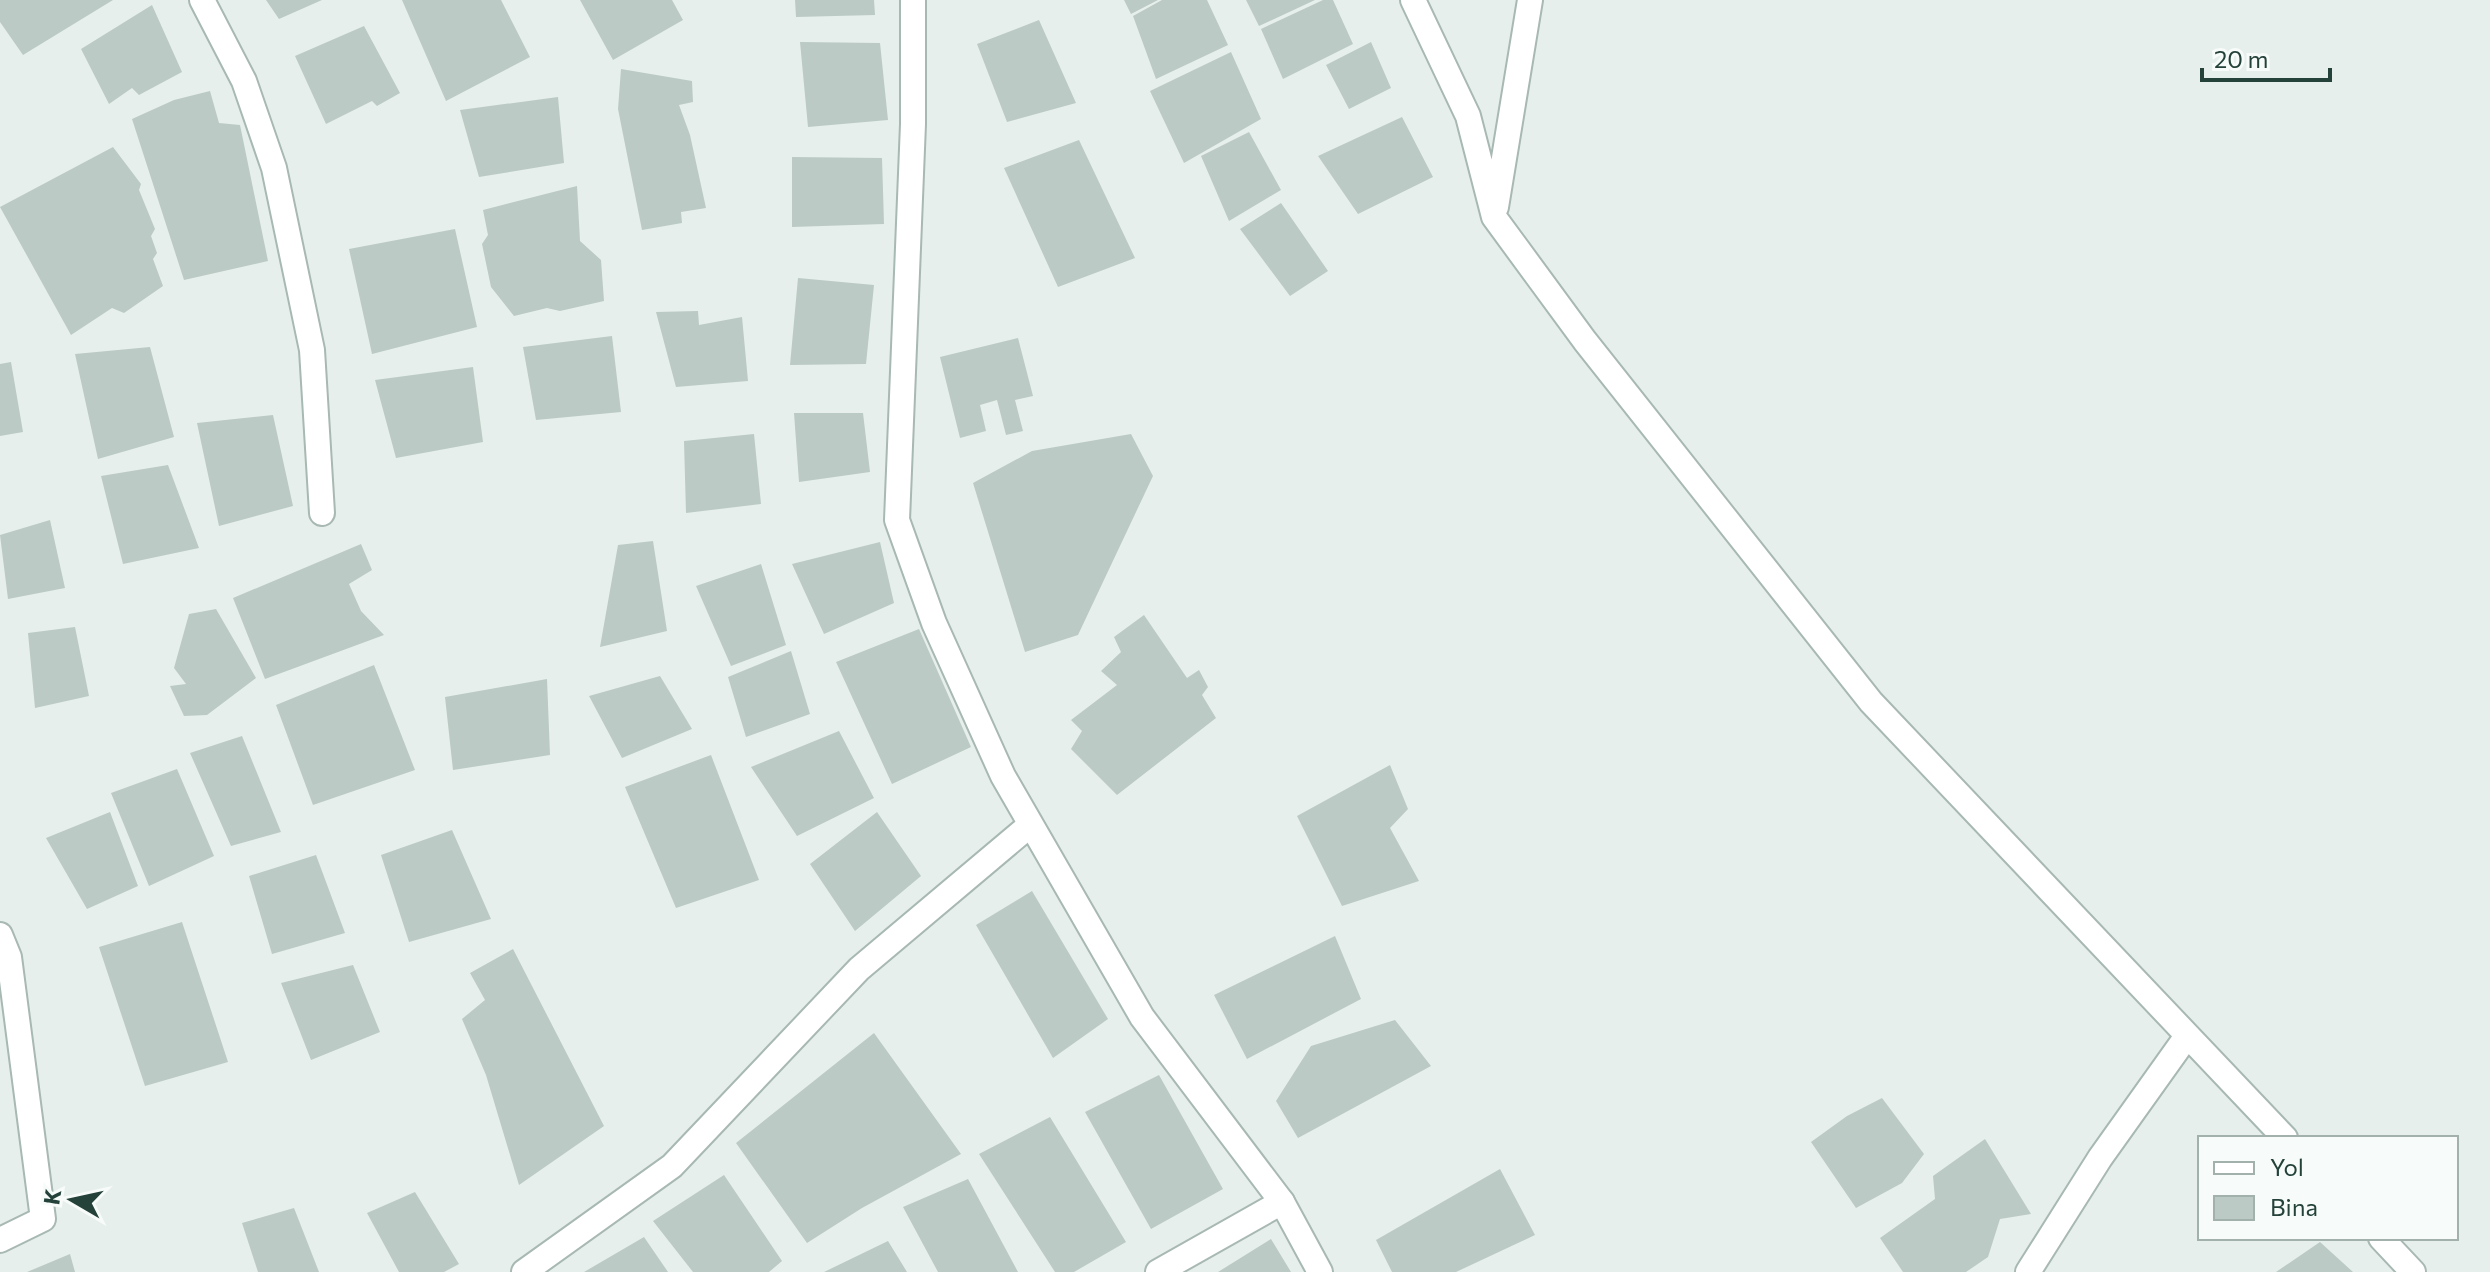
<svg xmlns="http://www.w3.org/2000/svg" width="2490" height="1272" font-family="Commissioner,sans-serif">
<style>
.building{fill:#bbcac4}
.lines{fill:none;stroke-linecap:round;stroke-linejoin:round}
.minor-casing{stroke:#a8b8b2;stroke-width:28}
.tertiary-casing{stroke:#a8b8b2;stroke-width:28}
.minor{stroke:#fff;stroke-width:24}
.tertiary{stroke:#fff;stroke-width:24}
</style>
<rect width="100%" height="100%" fill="#e6efeb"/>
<path class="building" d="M0,0H113L23,55L0,22Z
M266,0H322L279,19Z
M402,0H501L530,57L446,101Z
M580,0H672L683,20L613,60Z
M795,0H874L875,15L796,17Z
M1124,0H1158L1131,14Z
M1162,0H1207L1228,45L1156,79L1133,16Z
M1246,0H1315L1259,26Z
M1323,0H1333L1353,44L1283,79L1261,29Z
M152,5L182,72L139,95L132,88L109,104L81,49Z
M1039,20L1076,103L1007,122L977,44Z
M364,26L400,93L377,106L372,101L326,124L295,56Z
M800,42L880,43L888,120L808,127Z
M1371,42L1391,88L1349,109L1326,65Z
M1231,52L1261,119L1184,163L1150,91Z
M621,69L692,81L693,102L679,105L690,135L706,208L681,212L682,223L642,230L618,109Z
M210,91L219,123L240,125L268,261L184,280L132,119L174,100Z
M558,97L564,163L479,177L460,110Z
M1402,117L1433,177L1358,214L1318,156Z
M1249,132L1281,190L1229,221L1201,156Z
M1079,140L1135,258L1058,287L1004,168Z
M113,147L141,184L139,190L155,229L151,236L157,253L153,259L163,286L124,313L112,308L71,335L0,207Z
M792,157L882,158L884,224L792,227Z
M577,186L580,241L601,260L604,301L560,311L547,308L514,316L491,287L482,244L488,235L483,210Z
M1281,203L1328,271L1290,296L1240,229Z
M455,229L477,327L372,354L349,249Z
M798,278L874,285L866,364L790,365Z
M698,311L699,325L742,317L748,381L676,387L656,312Z
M612,336L621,412L536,420L523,347Z
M1018,338L1033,396L1015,400L1023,431L1006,435L997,400L980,405L986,431L960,438L940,357Z
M150,347L174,437L98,459L75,354Z
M11,362L23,432L0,436V364Z
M473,367L483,442L396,458L375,380Z
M794,413H863L870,472L799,482Z
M273,415L293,506L219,526L197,423Z
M754,434L761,504L686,513L684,441Z
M1131,434L1153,476L1078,635L1025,652L973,483L1032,451Z
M168,465L199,548L123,564L101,476Z
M50,520L65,588L8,599L0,535Z
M653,541L667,631L600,647L618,545Z
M880,542L894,603L824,634L792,564Z
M361,544L372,570L349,584L361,611L384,635L265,679L233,598Z
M761,564L786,645L731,666L696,586Z
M216,609L256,678L207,715L184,716L170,686L186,684L174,668L189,614Z
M1144,615L1187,678L1199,670L1208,687L1202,695L1216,718L1117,795L1071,749L1082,731L1071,720L1117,685L1101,671L1121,652L1114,637Z
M75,627L89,696L35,708L28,633Z
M919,629L971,747L892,784L836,662Z
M791,651L810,714L746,737L728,677Z
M374,665L415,770L313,805L276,705Z
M660,676L692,729L622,758L589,696Z
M547,679L550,755L453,770L445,697Z
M839,731L874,798L797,836L751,767Z
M242,736L281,832L231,846L190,753Z
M711,755L759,880L676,908L625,787Z
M1390,765L1408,809L1390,828L1419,881L1342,906L1297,816Z
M177,769L214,856L149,886L111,793Z
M110,812L138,886L87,909L46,838Z
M877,812L921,876L855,931L810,864Z
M452,830L491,919L409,942L381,855Z
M316,855L345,933L272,954L249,876Z
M1032,891L1108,1019L1053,1058L976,925Z
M182,922L228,1062L145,1086L99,947Z
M1335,936L1361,999L1247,1059L1214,995Z
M513,949L604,1126L519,1185L486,1075L462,1019L485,1000L470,973Z
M353,965L380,1032L311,1060L281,983Z
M1395,1020L1431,1066L1298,1138L1276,1101L1311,1046Z
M874,1033L961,1154L862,1208L807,1243L736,1143Z
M1159,1075L1223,1189L1151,1229L1085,1112Z
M1882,1098L1924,1154L1902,1183L1856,1208L1811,1142L1847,1116Z
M1050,1117L1126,1242L1074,1272H1055L979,1154Z
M1985,1139L2031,1214L2000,1219L1988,1257L1966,1272H1903L1880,1238L1935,1199L1933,1176Z
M1500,1169L1535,1235L1456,1272H1392L1376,1240Z
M724,1175L782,1261L769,1272H693L653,1221Z
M968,1179L1018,1272H938L903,1207Z
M415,1192L459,1264L444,1272H399L367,1213Z
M294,1208L319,1272H258L242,1223Z
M644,1237L668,1272H584Z
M1271,1239L1291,1272H1218Z
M888,1241L907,1272H824Z
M2320,1242L2353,1272H2276Z
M70,1254L75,1272H27Z"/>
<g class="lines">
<g class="minor-casing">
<path id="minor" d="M202,0L244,81L274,168L312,350L322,513
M0,935L9,957L43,1219L0,1240
M524,1272L672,1166L859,969L1030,825
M1158,1272L1282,1202
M2028,1272L2100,1158L2187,1036"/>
</g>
<g class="tertiary-casing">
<path id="tertiary" d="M913,0V124L897,520L934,623L1003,776L1142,1017L1282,1202L1320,1272
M1413,0L1468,116L1494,217L1585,341L1871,702L2285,1138
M1496,207L1530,0
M2381,1238L2413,1272"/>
</g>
<use href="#minor" class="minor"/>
<use href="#tertiary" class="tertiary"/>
</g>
<rect x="2198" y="1136" width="260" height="104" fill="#f7fbf9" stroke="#a3b1ad" stroke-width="2"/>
<rect x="2214" y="1162" width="40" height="12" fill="#ffffff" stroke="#a3b1ad" stroke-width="2"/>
<text x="2270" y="1176" font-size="24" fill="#24423a">Yol</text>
<rect x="2214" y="1196" width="40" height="24" fill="#bbcac4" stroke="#a3b1ad" stroke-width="2"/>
<text x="2270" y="1216" font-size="24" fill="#24423a">Bina</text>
<g transform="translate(72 1200) rotate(279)" stroke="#f7fbf9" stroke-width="6" paint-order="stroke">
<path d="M0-6L14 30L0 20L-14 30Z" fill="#24423a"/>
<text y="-12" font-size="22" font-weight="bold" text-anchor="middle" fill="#24423a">K</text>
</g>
<path d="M2202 68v12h128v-12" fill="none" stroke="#24423a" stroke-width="4"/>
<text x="2214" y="68" font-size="24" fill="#24423a" stroke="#f7fbf9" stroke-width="6" paint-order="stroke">20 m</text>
</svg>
